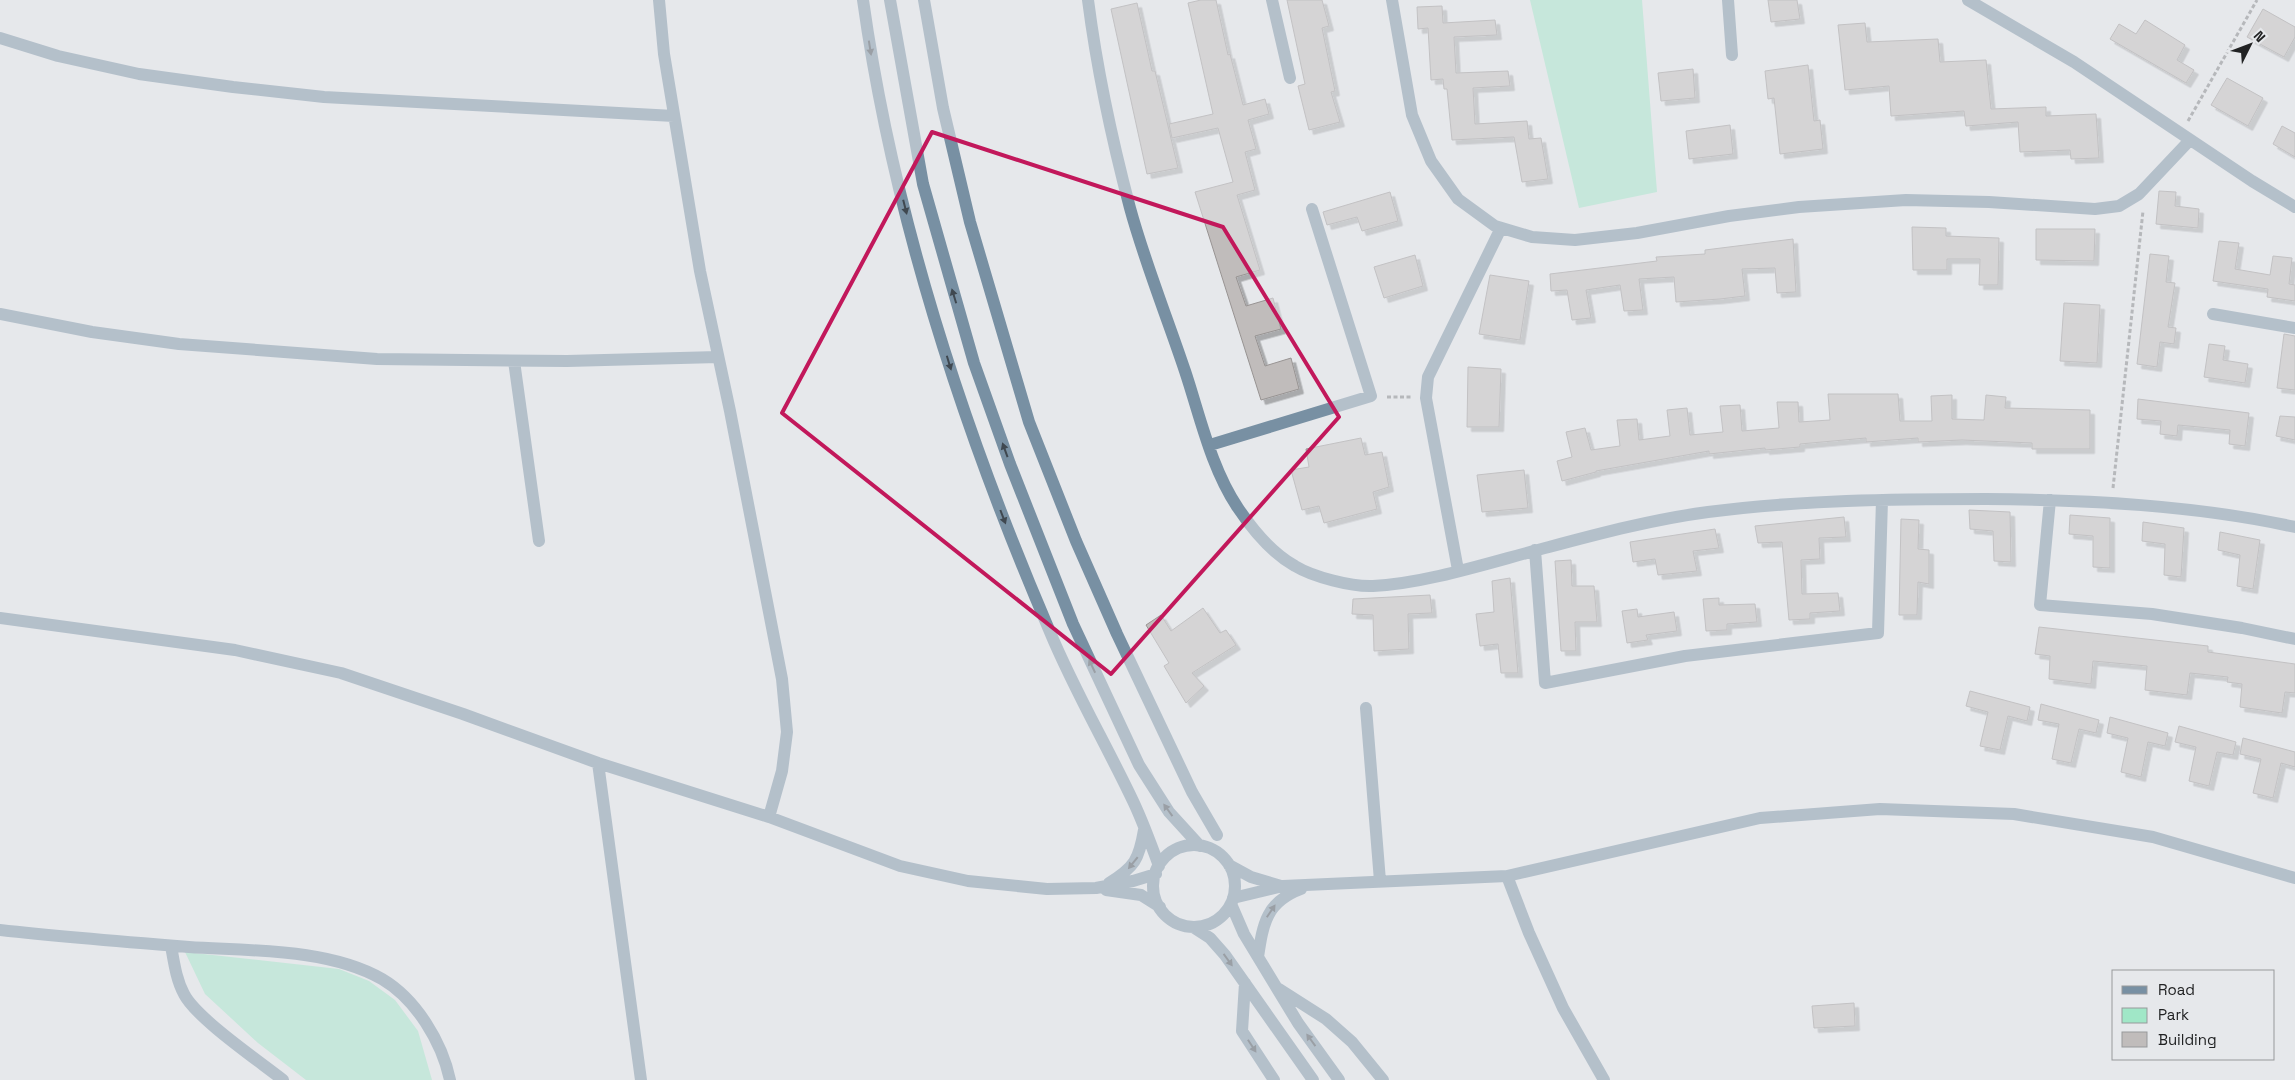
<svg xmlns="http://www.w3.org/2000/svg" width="2295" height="1080" font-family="'Space Grotesk',sans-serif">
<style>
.park{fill:#a0e7c7}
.building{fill:#c0bcbb;stroke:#989493;filter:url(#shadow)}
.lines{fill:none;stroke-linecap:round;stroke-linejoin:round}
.path{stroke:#7d7f81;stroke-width:3;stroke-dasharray:4 2.5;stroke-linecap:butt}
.minor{stroke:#7890a3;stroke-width:12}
.oneway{fill:#3f4850}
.marked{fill:none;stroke:#c2185b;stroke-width:4;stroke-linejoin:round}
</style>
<defs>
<filter id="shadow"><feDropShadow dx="4.5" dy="4.5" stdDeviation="0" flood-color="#0004"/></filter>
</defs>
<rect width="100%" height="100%" fill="#e6e8eb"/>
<path class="park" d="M1530,0H1642L1657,192L1579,208Z
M185,952L339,969L369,981L395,1000L418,1031L432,1080H306L258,1043L205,994Z"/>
<path class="building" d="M1201,0H1216L1228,55L1230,54L1243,105L1265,99L1269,114L1248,120L1256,149L1245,152L1255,190L1237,195L1260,270L1236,277L1246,306L1273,298L1281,329L1255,336L1265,366L1291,358L1299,389L1261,400L1195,192L1233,182L1218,128L1172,138L1169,124L1213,114L1188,3Z
M1287,0H1322L1329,26L1322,28L1335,91L1331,92L1340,122L1309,130L1298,86L1305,84Z
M1768,0H1797L1800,19L1771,22Z
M1137,3L1152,71H1155L1178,168L1147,174L1111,9Z
M1442,6L1443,23L1495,20L1497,35L1454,37L1456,73L1508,71L1510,86L1473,88L1475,124L1527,121L1529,139L1541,138L1548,179L1522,182L1514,137L1452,140L1447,89H1444L1443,79L1431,80L1428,28L1418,29L1417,7Z
M2263,9L2295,27V37L2284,57L2247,37Z
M2145,20L2185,45L2177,60L2194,70L2186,83L2110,39L2119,24L2136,34Z
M1865,23L1867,42L1938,39L1940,62L1986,60L1991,109L2046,107V116L2096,114L2099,158L2071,159L2070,150L2020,152L2018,122L1966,126L1964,111L1891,116L1889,86L1845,90L1838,25Z
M1808,65L1814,121L1820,120L1823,149L1780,154L1774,98L1768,99L1765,71Z
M1693,69L1695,98L1661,101L1658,73Z
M2227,78L2263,98L2248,126L2211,105Z
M1730,125L1733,154L1689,159L1686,131Z
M2282,126L2295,133V157L2273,144Z
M2159,191L2176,192L2175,206L2199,209L2198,228L2156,224Z
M1390,192L1398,221L1362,231L1357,217L1327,225L1323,212Z
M1912,227L1946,228V236L1999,238L1998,285H1979L1980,259H1947V270H1913Z
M2036,229H2095L2094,261L2036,260Z
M1793,239L1796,292L1777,293L1775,268L1742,269L1745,296L1720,299L1676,302L1674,277L1639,279L1643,310L1624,311L1620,285L1586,290L1591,318L1572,320L1567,290L1551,291L1550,274L1657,261L1656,257L1705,254V250Z
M2219,241L2239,243L2235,269L2270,275L2273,256L2292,258L2289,284L2295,285V301L2267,297L2268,289L2213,281Z
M2150,254L2169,256L2166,282L2175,283L2168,327L2176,328L2174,344L2160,342L2157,367L2137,364Z
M1415,255L1423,286L1384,298L1374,267Z
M1490,275L1529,281L1520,340L1479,334Z
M2064,303L2100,305L2097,363L2060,361Z
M2284,334L2295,336V390L2277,388Z
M2209,344L2225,346L2223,360L2248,364L2245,383L2204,377Z
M1468,367L1501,369L1499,427H1467Z
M1828,394H1898L1900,421H1932L1931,396L1952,395V419L1984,420L1986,395L2006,397L2005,408L2090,410V449H2032V443L1962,440L1918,442V438L1866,442V438L1800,444V447L1765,450V448L1709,454V451L1596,471V472L1562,481L1557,461L1572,457L1566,432L1585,428L1591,450L1620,446L1617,420L1637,419L1639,440L1670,436L1667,410L1687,408L1690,435L1723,432L1720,406L1740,405L1742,431L1779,428L1777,402H1798L1799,422L1830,420Z
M2138,399L2249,413L2245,446L2229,444L2230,430L2178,425L2177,436L2160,434L2161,421L2137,419Z
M2280,416L2295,417V440L2276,436Z
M1361,438L1365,455L1382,452L1389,487L1373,492L1377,509L1324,523L1319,506L1302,510L1291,470L1309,467L1306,449Z
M1524,470L1528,508L1482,512L1477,475Z
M1969,510L2010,512L2011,562L1994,561L1993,531L1970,529Z
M2070,515L2110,518V568L2093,567V536L2069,534Z
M1844,517L1846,537L1819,538L1820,559L1801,560L1802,594L1838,593L1840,611L1810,613V619L1789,620L1782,542L1758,543L1755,526Z
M1901,519L1919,520L1918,549L1929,550V584L1918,582L1917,615H1899Z
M2143,522L2184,528L2181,577L2164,575L2165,544L2142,541Z
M1715,529L1719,548L1693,551L1697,571L1658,575L1655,559L1633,562L1630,542Z
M2220,532L2260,540L2253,589L2237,586L2240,555L2218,550Z
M1571,560L1572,586H1594L1597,622H1575L1576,651H1561L1555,561Z
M1510,578L1518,673H1501L1498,644L1480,646L1476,614L1494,612L1492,581Z
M1430,595L1432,613L1408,614L1409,649L1374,651L1373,615L1352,614L1353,599Z
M1719,598V605L1755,604L1757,622L1727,624V630L1706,631L1703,599Z
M1203,608L1220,633L1226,630L1236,645L1192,673L1204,686L1186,703L1164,666L1169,663L1146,625L1161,615L1171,631Z
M1637,609L1638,617L1674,612L1677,631L1646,635L1648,640L1627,643L1622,611Z
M2039,627L2208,646V652L2295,664V693L2285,692L2282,713L2240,707L2242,684L2227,682L2228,677L2190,673L2187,695L2145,690L2147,666L2093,661L2091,684L2049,679L2050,656L2035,654Z
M1970,691L2030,707L2027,721L2008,716L2000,750L1980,746L1988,712L1966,706Z
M2041,704L2099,720L2096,733L2079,729L2071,763L2052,759L2059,724L2038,720Z
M2110,717L2168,733L2165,746L2148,742L2141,777L2121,772L2128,738L2107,733Z
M2179,726L2236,742L2233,755L2217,752L2209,786L2189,781L2196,747L2175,742Z
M2243,738L2295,752V767L2281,763L2273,798L2253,793L2261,759L2240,754Z
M1854,1003L1855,1026L1814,1028L1812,1006Z"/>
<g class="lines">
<path class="path" d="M2188,121L2257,0
M1387,397H1411
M2113,488L2143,211"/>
<path class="minor" d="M659,0L664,54L700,271L730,411L782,679L787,732L782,771L769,817
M863,0C893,215 964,432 1050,632C1074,690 1106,744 1133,801C1143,822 1151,844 1159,866
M890,0L923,184L974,363L1010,464L1073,624L1139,765L1169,812L1200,846
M924,0L943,108L970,222L1029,422L1076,541L1117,634L1192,792L1217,835
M1088,0C1097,70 1112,140 1130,208C1145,263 1167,317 1185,371C1200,416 1211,468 1238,508C1252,529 1272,553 1295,566C1313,577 1352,587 1373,586C1429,583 1494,561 1549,547C1601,533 1655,519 1708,512C1800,500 1893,499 1986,499C2089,500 2194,505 2295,527
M1272,0L1290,78
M1392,0L1412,115L1431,161L1458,199L1495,226L1532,237L1575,240L1637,233L1729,216L1799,207L1906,200L1989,202L2095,209L2119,206L2139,194L2190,140
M1728,0L1732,55
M1968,0L2074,62L2252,181L2295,207
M0,38L58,56L139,74L233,87L324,97L674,116
M0,314L92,332L179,344L377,359L567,361L718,357
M2213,314L2295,328
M514,361L539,541
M1210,445L1371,396L1312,209
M2050,500L2040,605L2152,614L2242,628L2295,639
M1535,550L1545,683L1685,656L1878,633L1882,500
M1458,570L1426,398L1428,377L1501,228
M0,618L235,650L341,673L463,714L598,763L769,817L900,866L968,881L1047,889L1096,888L1133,881L1156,874
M1366,708L1380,881
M598,763L641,1080
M1153 886a41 41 0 1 1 82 0a41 41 0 1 1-82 0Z
M1229,865L1251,877L1281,886
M1507,876L1529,933L1563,1008L1604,1080
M1109,883C1135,867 1139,859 1144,830
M1106,890L1141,895L1160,907
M1233,898L1283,886L1507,876L1760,818L1880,809L2014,814L2153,837L2295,878
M1231,904L1244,934L1298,1023L1339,1080
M1193,927L1210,938L1225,955L1313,1080
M0,930C63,937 126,942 189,947C250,951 328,948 382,979C416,999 442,1042 450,1080
M171,946C174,962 176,979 184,994C196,1018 259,1061 283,1080
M1258,957C1263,924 1266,902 1301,889
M1245,983L1242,1031L1274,1080
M1279,989L1326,1019L1352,1042L1383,1080"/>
</g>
<defs><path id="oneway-solid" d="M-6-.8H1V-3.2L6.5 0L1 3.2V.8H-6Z" transform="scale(1.25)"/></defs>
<g class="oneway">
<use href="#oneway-solid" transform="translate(870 48) rotate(81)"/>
<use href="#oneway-solid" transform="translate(905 207) rotate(76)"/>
<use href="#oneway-solid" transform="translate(954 296) rotate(-107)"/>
<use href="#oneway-solid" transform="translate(949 363) rotate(73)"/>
<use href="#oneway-solid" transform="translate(1005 450) rotate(-110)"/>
<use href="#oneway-solid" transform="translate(1003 517) rotate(69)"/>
<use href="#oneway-solid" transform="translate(1092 666) rotate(-115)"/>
<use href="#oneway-solid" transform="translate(1168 810) rotate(-126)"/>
<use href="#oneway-solid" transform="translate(1133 863) rotate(129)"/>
<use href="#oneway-solid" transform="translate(1271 911) rotate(-56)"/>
<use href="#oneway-solid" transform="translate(1228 960) rotate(54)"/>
<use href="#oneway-solid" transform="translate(1311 1040) rotate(-126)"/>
<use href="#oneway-solid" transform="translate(1252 1046) rotate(57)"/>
</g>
<path d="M0 0H2295V1080H0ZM932,132L1223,227L1339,417L1111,674L782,413Z" fill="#e6e8eb" fill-opacity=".55" fill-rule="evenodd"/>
<path class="marked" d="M932,132L1223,227L1339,417L1111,674L782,413Z"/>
<rect x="2112" y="970" width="162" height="90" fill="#e6e8eb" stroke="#97999b"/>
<rect x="2122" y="986" width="25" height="8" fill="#7890a3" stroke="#97999b"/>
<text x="2158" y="995" font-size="15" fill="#212223">Road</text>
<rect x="2122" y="1008" width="25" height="15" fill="#a0e7c7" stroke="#97999b"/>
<text x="2158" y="1020" font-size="15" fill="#212223">Park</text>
<rect x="2122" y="1032" width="25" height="15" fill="#c0bcbb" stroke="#97999b"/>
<text x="2158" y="1045" font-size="15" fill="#212223">Building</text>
<g transform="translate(2250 45) rotate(48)" stroke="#e6e8eb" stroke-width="4" paint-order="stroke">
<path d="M0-4L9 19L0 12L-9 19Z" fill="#212223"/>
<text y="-8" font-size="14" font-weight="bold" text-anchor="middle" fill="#212223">N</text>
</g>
</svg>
